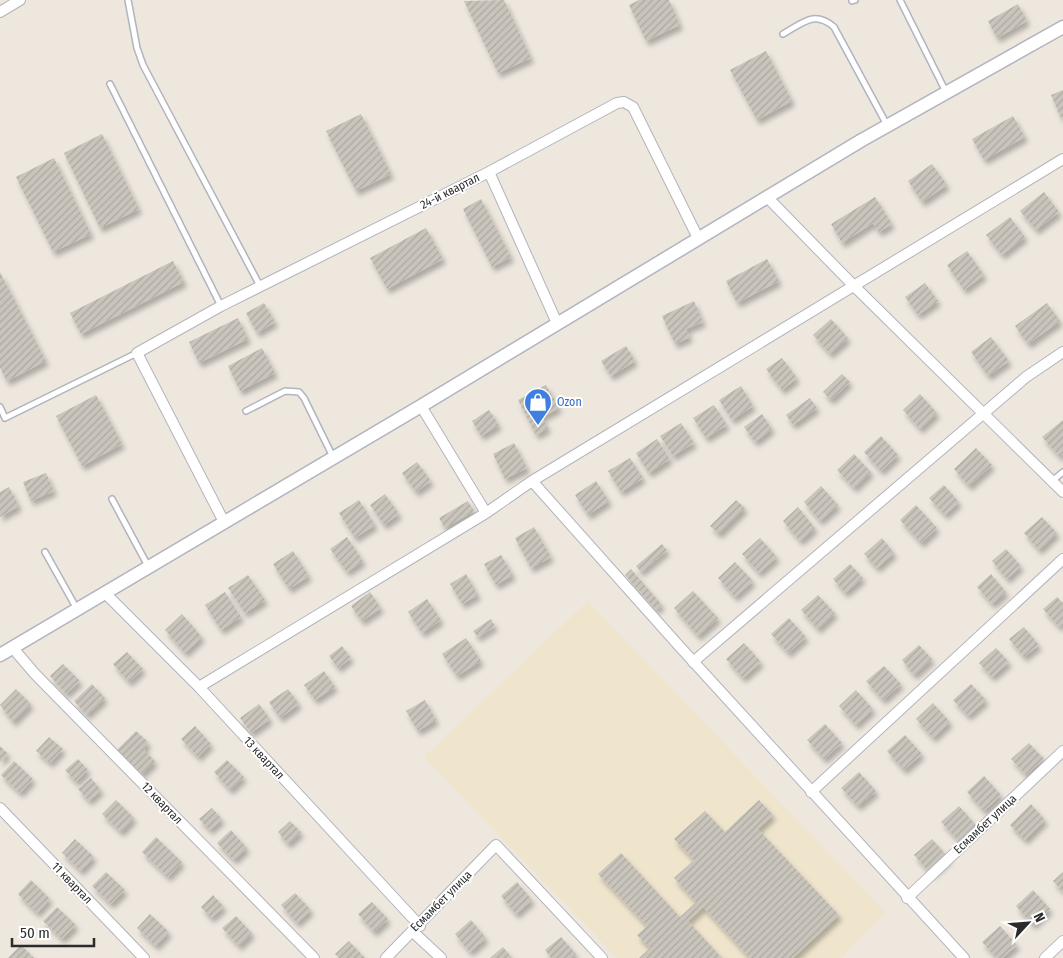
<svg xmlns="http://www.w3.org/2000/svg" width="1063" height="958" font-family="'Fira Sans Condensed',sans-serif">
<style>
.education{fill:#efe5cd}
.building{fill:url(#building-hatch);filter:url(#shadow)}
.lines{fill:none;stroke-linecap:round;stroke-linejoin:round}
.service-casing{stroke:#b1b4bf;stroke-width:8}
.minor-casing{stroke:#b1b4bf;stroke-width:12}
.tertiary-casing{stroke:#b1b4bf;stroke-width:15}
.service{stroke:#fff;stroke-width:5}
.minor{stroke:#fff;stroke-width:10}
.tertiary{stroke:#fff;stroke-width:12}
.labels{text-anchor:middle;stroke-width:4;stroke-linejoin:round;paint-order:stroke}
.street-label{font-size:12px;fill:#2b2b2b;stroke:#fff}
.shop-label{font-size:12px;fill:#366cbe;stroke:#fff;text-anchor:start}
</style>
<defs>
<pattern id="building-hatch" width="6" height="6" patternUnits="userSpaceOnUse" patternTransform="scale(1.25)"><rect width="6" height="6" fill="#c9c5bc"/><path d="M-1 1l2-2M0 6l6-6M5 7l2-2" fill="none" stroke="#ada9a2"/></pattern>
<filter id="shadow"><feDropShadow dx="3" dy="5" stdDeviation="2.5" flood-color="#0004"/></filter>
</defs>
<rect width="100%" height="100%" fill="#ede7de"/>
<path class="education" d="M588,601L885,912L841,958H617L424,757Z"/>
<path class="building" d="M504,0L531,58L498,73L464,1Z
M639,0H669L680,25L646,41L629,5Z
M1018,4L1027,21L997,38L988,21Z
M766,51L792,101L757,120L730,70Z
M1063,90V117L1061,118L1051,95Z
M361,114L391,174L356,191L326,131Z
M1013,116L1025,137L984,160L972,139Z
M102,134L139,209L100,228L64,153Z
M54,158L91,234L53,252L16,177Z
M932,164L947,185L922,202L908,181Z
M1044,192L1059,212L1036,230L1020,211Z
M875,197L892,224L879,232L873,223L842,243L831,224Z
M481,199L511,257L492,267L463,209Z
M1010,217L1025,237L1002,255L986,235Z
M426,228L443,259L387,289L370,258Z
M967,251L984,275L964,290L947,265Z
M767,259L779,281L737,303L726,281Z
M173,261L184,282L81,334L70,313Z
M0,272L46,361L7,381L0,368Z
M925,283L938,301L918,315L905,297Z
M694,301L703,322L686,329L690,337L675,344L662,316Z
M264,303L275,322L257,333L246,313Z
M1047,303L1060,321L1028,344L1015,326Z
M238,318L248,339L199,363L189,342Z
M831,319L848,338L830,354L813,335Z
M991,337L1009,361L988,376L971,352Z
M626,346L635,361L611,376L601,361Z
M262,348L275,373L240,391L228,366Z
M782,358L797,378L782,390L766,369Z
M842,374L850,382L831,400L823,392Z
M546,385L559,408L542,417L548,428L536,435L518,400Z
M741,386L753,406L732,420L719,400Z
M920,394L937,413L920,429L903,410Z
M96,395L122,444L82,466L56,416Z
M810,398L817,408L793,425L786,415Z
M714,405L727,425L706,438L693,418Z
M489,410L499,425L481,436L472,421Z
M762,414L772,429L755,442L744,427Z
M1063,420V454L1060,457L1042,437Z
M681,423L694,443L673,456L660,436Z
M881,436L898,455L881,471L864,452Z
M657,439L670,459L649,473L636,453Z
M514,443L527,468L505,479L493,454Z
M976,448L992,465L969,486L954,469Z
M854,454L871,472L854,488L837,470Z
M630,458L643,478L621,492L608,471Z
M417,462L431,481L416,492L402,473Z
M46,473L54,491L31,501L23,482Z
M596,481L609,501L588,515L575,495Z
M944,485L959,502L945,515L929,498Z
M821,486L838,505L820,521L804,502Z
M9,487L19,506L0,517V492Z
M385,494L399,514L384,525L370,505Z
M359,500L375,525L355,538L339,513Z
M736,500L745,508L719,534L710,526Z
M468,501L474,511L445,528L439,518Z
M916,505L937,528L921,543L900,520Z
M798,507L815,528L800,541L783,521Z
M1042,517L1057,533L1039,550L1024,533Z
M534,527L551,557L531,568L515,538Z
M347,537L363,561L347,572L330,549Z
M760,538L777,557L759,573L742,554Z
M882,538L894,553L877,568L864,554Z
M662,544L667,550L641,572L636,566Z
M1006,549L1021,566L1007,579L992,561Z
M293,551L309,576L289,589L273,564Z
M501,555L513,575L496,585L484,564Z
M735,562L753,581L735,597L718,578Z
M850,564L863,578L845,593L833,579Z
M631,569L662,605L656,610L625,575Z
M466,574L478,595L462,604L450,584Z
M991,574L1006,592L992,604L977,587Z
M248,575L265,600L245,613L228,588Z
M693,591L718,618L698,636L674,608Z
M225,592L241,617L221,630L205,605Z
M370,592L381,608L362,621L351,606Z
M818,595L835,613L818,629L801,610Z
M1057,597L1063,603V623L1059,627L1043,609Z
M427,599L441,620L422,633L408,612Z
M182,614L202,637L185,653L165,630Z
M789,618L806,637L788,653L771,634Z
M491,619L495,626L478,637L473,631Z
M1024,627L1039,645L1024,657L1009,639Z
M466,638L481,661L457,676L442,654Z
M744,643L761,662L743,678L726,659Z
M919,645L932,659L914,675L902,660Z
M342,646L351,658L338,668L329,656Z
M996,648L1009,662L992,677L979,663Z
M127,652L143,669L129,682L113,664Z
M63,664L80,681L66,694L50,676Z
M884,666L901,684L883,700L866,681Z
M324,671L335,687L315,700L304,685Z
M92,684L105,698L87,715L74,701Z
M971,684L986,700L968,716L953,700Z
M16,689L31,704L13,722L0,705Z
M288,689L299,704L280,718L269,702Z
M856,690L873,709L856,725L839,706Z
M425,700L436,720L418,731L406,711Z
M933,703L950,722L933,738L916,719Z
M259,704L270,719L251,733L240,718Z
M825,724L842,743L824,759L807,740Z
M195,726L211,744L198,757L181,739Z
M136,731L148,742L144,750L155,761L142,774L117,750Z
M905,735L922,754L904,770L887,751Z
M49,737L63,749L50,763L36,751Z
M1029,743L1044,759L1026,775L1011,759Z
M0,746L8,754L0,762Z
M78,759L88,770L76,782L65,770Z
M227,760L244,777L230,790L214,772Z
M14,761L33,779L20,793L1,775Z
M859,772L876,791L858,806L841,788Z
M984,776L1001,795L984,811L967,792Z
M91,778L101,790L89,801L78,789Z
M116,800L134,818L121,832L102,814Z
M759,800L773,815L758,829L839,915L793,958H750L703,907L688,921L722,958H639L650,948L637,935L647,926L598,874L621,853L680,917L696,902L674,878L694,860L674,839L705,811L725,832Z
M1031,804L1045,820L1025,840L1010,825Z
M959,806L976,825L958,840L941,822Z
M212,808L222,819L210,830L199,819Z
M290,821L301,832L288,844L278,832Z
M231,830L247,848L234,860L217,843Z
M156,837L182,862L168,877L142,852Z
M75,839L94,857L81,871L62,853Z
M932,839L949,858L931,874L914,855Z
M106,872L125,890L111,904L92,886Z
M1063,872V892L1053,881Z
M31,880L50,899L37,913L18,894Z
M517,882L532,900L516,914L501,896Z
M1033,890L1050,909L1033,925L1016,906Z
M295,893L311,910L297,923L281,905Z
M213,895L224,907L211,918L201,907Z
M372,902L388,919L374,932L358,914Z
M57,907L76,925L62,939L43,921Z
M150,914L169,932L156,946L137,928Z
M236,916L252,933L239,946L222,928Z
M471,920L486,938L470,952L455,934Z
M1000,926L1017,945L1002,958H997L982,942Z
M561,937L576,954L572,958H551L545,950Z
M349,941L365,958H339L335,954Z
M21,945L34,958H8Z
M503,947L512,958H490Z"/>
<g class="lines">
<g class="service-casing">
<path id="service" d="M128,0L137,48L143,65L260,286
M900,0L946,92
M852,1L855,0
M783,34C803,23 814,10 834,27L887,125
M110,84L221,306
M0,407L5,418L137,353
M246,411L285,391L299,392L304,398L333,457
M1052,481L1063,472
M112,499L148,566
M45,552L77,609"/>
</g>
<g class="minor-casing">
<path id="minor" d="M0,12L20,0
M489,172L557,323
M767,197L853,285L1063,492
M421,406L486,513L532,481L680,647L964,958
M532,481L1063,159
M224,522L137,353L221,306L489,172L617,103L624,102L633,107L698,238
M105,593L199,687L420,926
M12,647L35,674L314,958
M693,662L1026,377L1063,352
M199,687L486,513
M811,792L1063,559
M0,808L144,958
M907,898L1063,751
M412,931L441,958
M386,958L496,845L602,958
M1045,958L1063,941"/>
</g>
<g class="tertiary-casing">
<path id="tertiary" d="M0,655L421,406L862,140L1063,27"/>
</g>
<use href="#service" class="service"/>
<use href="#minor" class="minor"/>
<use href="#tertiary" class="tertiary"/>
</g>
<defs>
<g id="shop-pin" transform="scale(1.4375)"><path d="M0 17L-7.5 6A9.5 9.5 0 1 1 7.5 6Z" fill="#3f7fe0" stroke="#fff"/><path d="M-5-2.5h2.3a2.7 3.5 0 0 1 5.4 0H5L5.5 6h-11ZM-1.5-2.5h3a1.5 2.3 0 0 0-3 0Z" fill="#fff"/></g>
</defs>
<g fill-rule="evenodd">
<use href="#shop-pin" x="538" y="402"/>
</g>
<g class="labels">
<g class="street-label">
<text transform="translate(450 191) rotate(-27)" y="4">24-й квартал</text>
<text transform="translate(264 758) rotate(47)" y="4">13 квартал</text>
<text transform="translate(162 803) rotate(46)" y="4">12 квартал</text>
<text transform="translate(985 824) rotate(-43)" y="4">Есмамбет улица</text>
<text transform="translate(72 883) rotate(46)" y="4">11 квартал</text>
<text transform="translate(441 901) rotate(-45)" y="4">Есмамбет улица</text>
</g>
<g class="shop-label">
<text x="557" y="406">Ozon</text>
</g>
</g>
<g transform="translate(1028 923) rotate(64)" stroke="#ffffff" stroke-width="4" paint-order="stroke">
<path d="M0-4L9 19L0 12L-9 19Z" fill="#2b2b2b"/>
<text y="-8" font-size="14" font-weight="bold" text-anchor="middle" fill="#2b2b2b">N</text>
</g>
<path d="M12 938v8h82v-8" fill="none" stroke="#2b2b2b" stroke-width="2.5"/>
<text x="20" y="938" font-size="15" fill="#2b2b2b" stroke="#ffffff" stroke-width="4" paint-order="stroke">50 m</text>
</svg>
